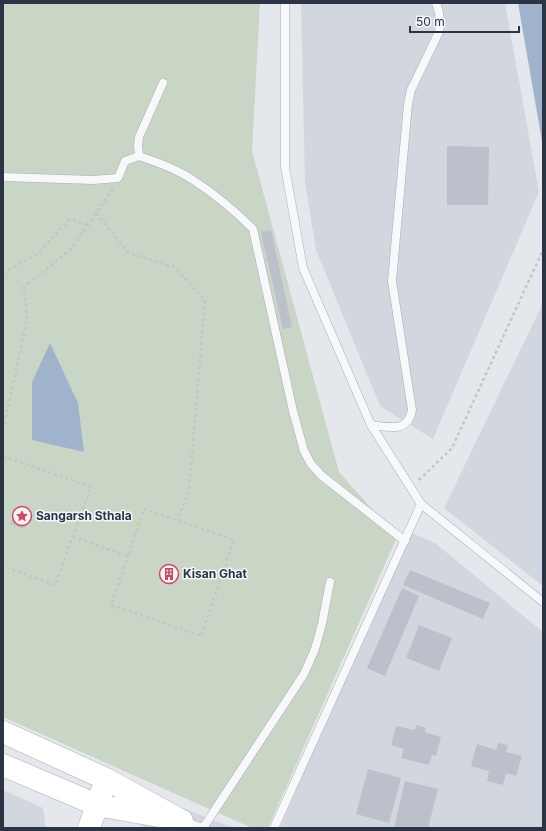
<svg xmlns="http://www.w3.org/2000/svg" width="546" height="831" font-family="Inter,sans-serif">
<style>
.built{fill:#d2d6de}
.green{fill:#c9d6c5}
.water{fill:#9fb4cc}
.building{fill:#bbc0ca}
.lines{fill:none;stroke-linecap:round;stroke-linejoin:round}
.service-casing{stroke:#a9aeb7;stroke-width:9}
.secondary-casing{stroke:#a9aeb7;stroke-width:23}
.path{stroke:#c2c5cb;stroke-width:2.5;stroke-dasharray:3 3;stroke-linecap:butt}
.service{stroke:#f7f8fa;stroke-width:8}
.secondary{stroke:#fff;stroke-width:22}
.labels{text-anchor:middle;stroke-width:3;stroke-linejoin:round;paint-order:stroke}
.poi-label{font-size:12px;font-weight:bold;fill:#2b3445;stroke:#f4f6f9;text-anchor:start}
</style>
<rect width="100%" height="100%" fill="#e4e7ec"/>
<path class="built" d="M301,3H505L539,192L433,439L380,406L316,250L305,182Z
M543,303V586L444,508Z
M405,530L435,543L543,632V828H280Z
M3,790L43,808L46,828H3Z
M155,797L234,828H142Z"/>
<path class="green" d="M3,3H260L252,151L339,472L397,537L268,828H252L3,717Z"/>
<path class="water" d="M518,3H543V147Z
M50,343L78,403L84,452L32,440V382Z"/>
<path class="building" d="M447,146L489,147L488,205H447Z
M271,230L292,327L283,329L261,232Z
M15,512L28,517L24,529L10,524Z
M165,566L178,571L174,583L160,578Z
M410,570L490,603L483,619L403,585Z
M402,588L419,596L385,676L367,668Z
M419,625L452,638L439,671L406,658Z
M416,725L426,728L425,732L441,737L436,756L432,755L429,765L401,758L404,749L391,745L396,726L415,730Z
M498,743L508,745L506,752L522,756L516,776L506,773L503,785L487,781L489,771L471,766L477,744L496,750Z
M368,769L401,778L389,823L356,814Z
M405,781L438,789L428,828H394Z"/>
<g class="lines">
<g class="service-casing">
<path id="service" d="M285,3V167L303,268L371,425L421,504L543,602
M139,156L138,146L139,137L163,83
M3,177L93,180L118,178L125,161L139,156C157,162 177,169 193,180C215,194 235,211 253,229L293,411L304,451L311,464L322,476L405,541
M371,425C389,427 408,433 412,410L392,281L408,104L411,90L439,32C441,22 440,13 436,3
M183,821L203,828
M203,828L304,674L315,649L322,624L330,582
M274,828L421,504"/>
</g>
<g class="secondary-casing">
<path id="secondary" d="M3,732L106,779L182,821
M3,765L97,805L164,817
M89,828L102,791"/>
</g>
<path class="path" d="M113,189L96,213L129,253L174,267L205,300L189,491L177,520
M3,273L37,254L70,219L88,225
M3,430L27,320L24,287L71,249L96,213
M3,456L91,487L55,585L3,566
M419,480L452,448L543,250
M73,537L128,556L144,509L234,540L201,636L111,605L128,556"/>
<use href="#service" class="service"/>
<use href="#secondary" class="secondary"/>
</g>
<defs>
<g id="sight-ring" transform="scale(1)"><circle r="9.5" fill="#f4f6f9" stroke="#d1495b" stroke-width="1.5"/><path d="M0-6L1.8-2.2L6-1.7L2.9 1.2L3.7 5.4L0 3.3L-3.7 5.4L-2.9 1.2L-6-1.7L-1.8-2.2Z" fill="#d1495b"/></g>
<g id="building-ring" transform="scale(1)"><circle r="9.5" fill="#f4f6f9" stroke="#d1495b" stroke-width="1.5"/><path d="M-4-6H4V6H1V3H-1V6H-4ZM-2.5-4.3h1.7v1.8h-1.7ZM.8-4.3h1.7v1.8H.8ZM-2.5-1h1.7V.8h-1.7ZM.8-1h1.7V.8H.8Z" fill="#d1495b"/></g>
</defs>
<g fill-rule="evenodd">
<use href="#sight-ring" x="22" y="516"/>
<use href="#building-ring" x="169" y="574"/>
</g>
<g class="labels">
<g class="poi-label">
<text x="36" y="520">Sangarsh Sthala</text>
<text x="183" y="578">Kisan Ghat</text>
</g>
</g>
<rect width="546" height="831" fill="none" stroke="#2b3445" stroke-width="8"/>
<path d="M410 26v6h109v-6" fill="none" stroke="#2b3445" stroke-width="2"/>
<text x="416" y="26" font-size="12" fill="#2b3445" stroke="#f4f6f9" stroke-width="3" paint-order="stroke">50 m</text>
</svg>
